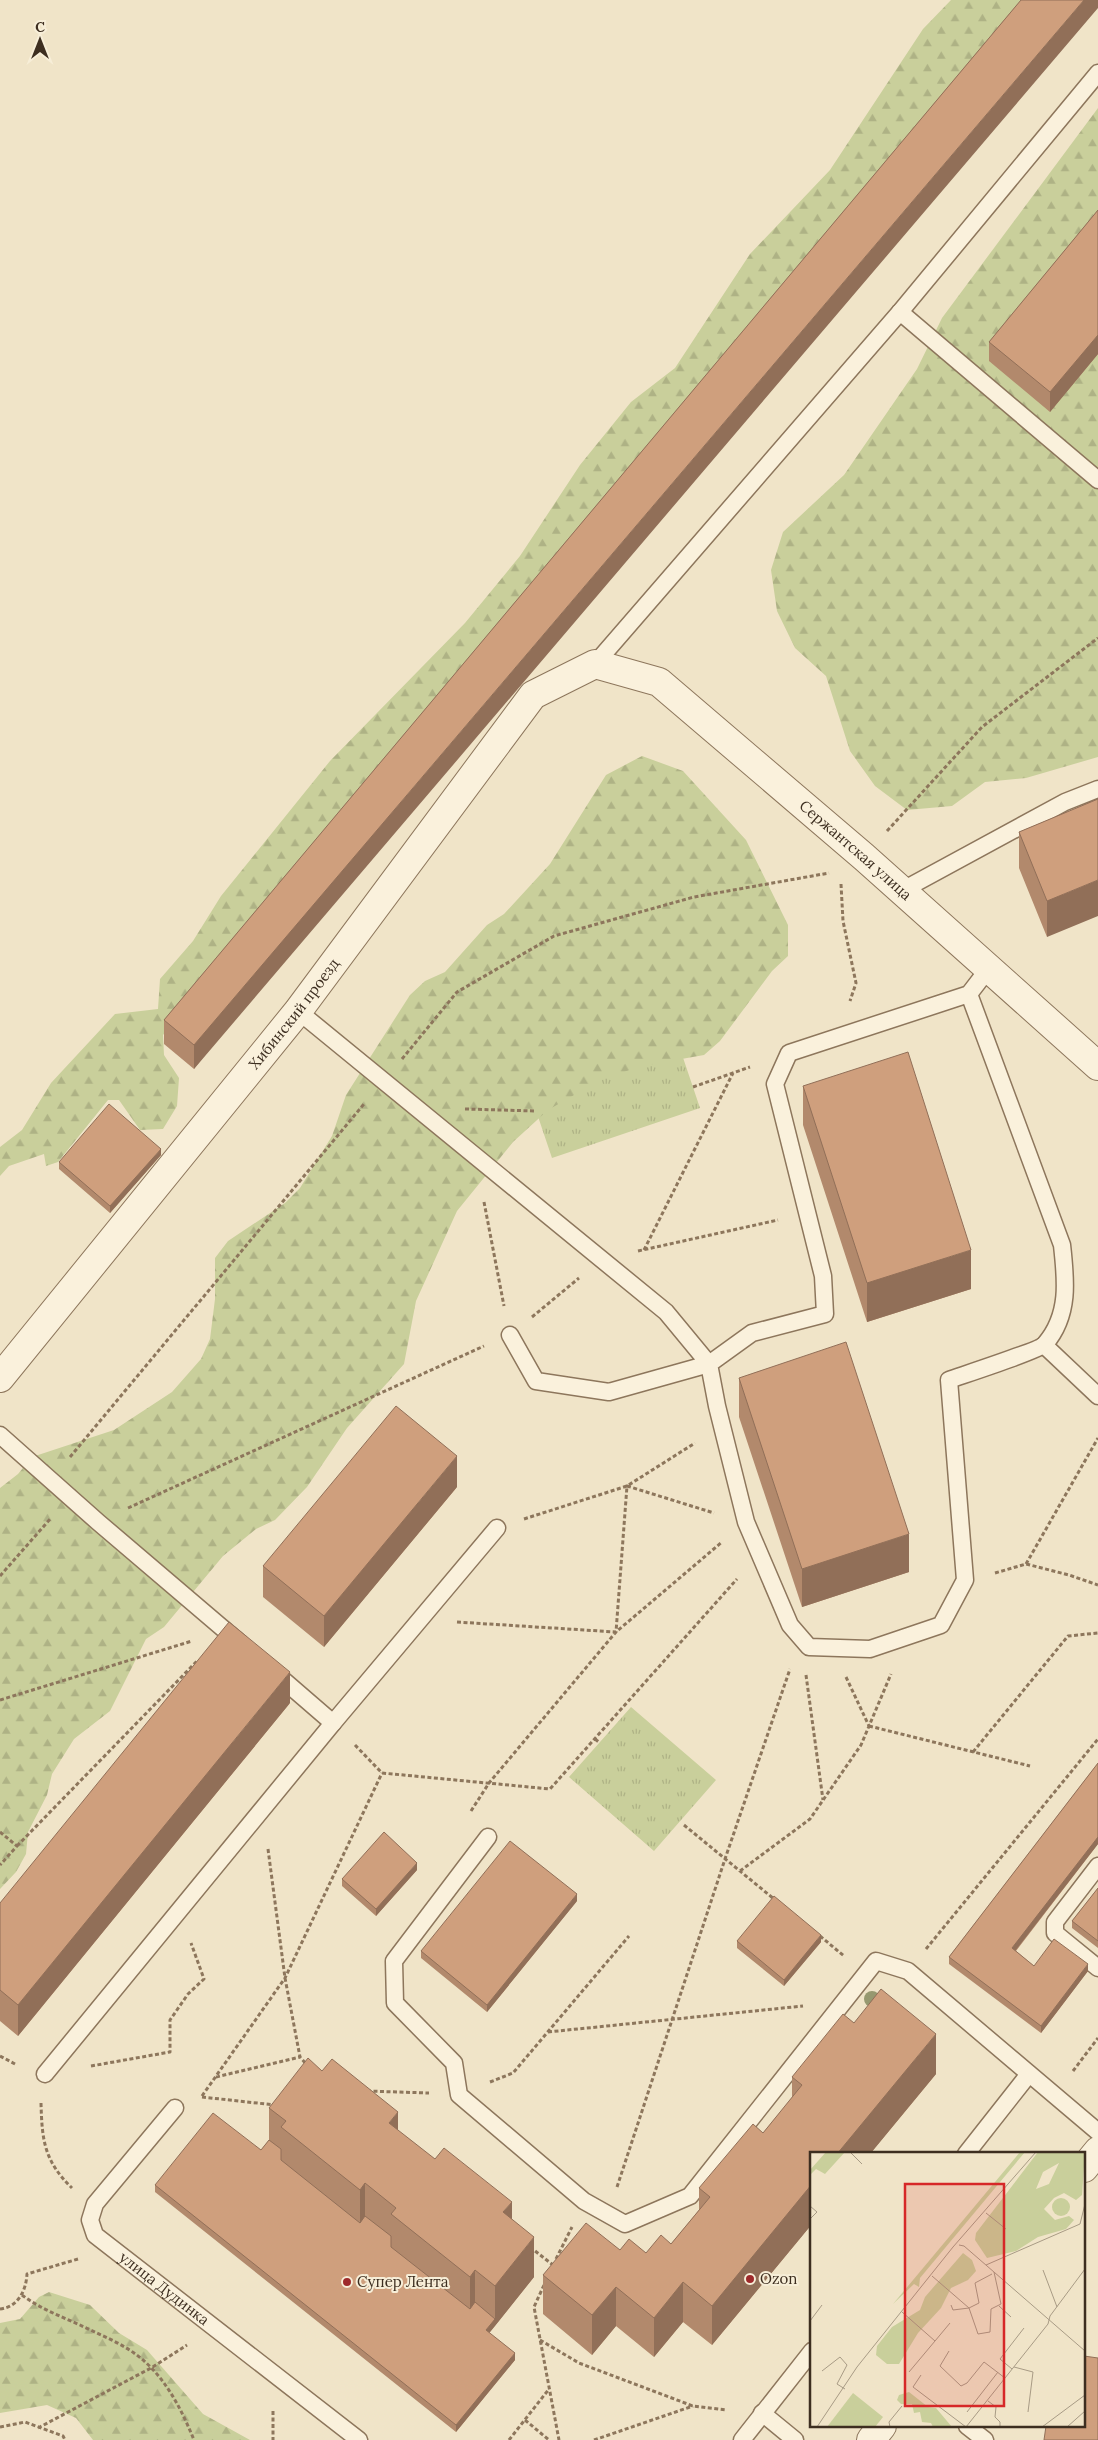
<svg xmlns="http://www.w3.org/2000/svg" width="1098" height="2440" font-family="Lora,serif">
<style>
.grass{fill:url(#grass-tufts)}
.forest{fill:url(#forest-firs)}
.lines{fill:none;stroke-linecap:round;stroke-linejoin:round}
.service-casing{stroke:#8d765c;stroke-width:19}
.minor-casing{stroke:#8d765c;stroke-width:30}
.path{stroke:#8d765c;stroke-width:3;stroke-dasharray:4 2.5;stroke-linecap:butt}
.service{stroke:#faf1dc;stroke-width:16}
.minor{stroke:#faf1dc;stroke-width:28}
.tree{fill:#96986f}
.wall{fill:#b2896c}
.shaded-wall{fill:#916f58}
.building{fill:#cf9f7d;stroke:#916f58}
.poi-dot{fill:#9e2a2b;stroke:#f7eed8;stroke-width:2}
.labels{text-anchor:middle;stroke-width:4;stroke-linejoin:round;paint-order:stroke}
.street-label{font-size:15px;fill:#3d2e20;stroke:#f7eed8}
.poi-label{font-size:15px;fill:#3d2e20;stroke:#f7eed8;text-anchor:start}
.inset-road{fill:none;stroke:#a89b85;stroke-width:1}
.view{fill:#d62828;fill-opacity:0.15;stroke:#d62828;stroke-width:2.5}
.inset-edge{fill:none;stroke:#3d2e20;stroke-width:2.5}
</style>
<defs>
<pattern id="grass-tufts" width="24" height="20" patternUnits="userSpaceOnUse" patternTransform="scale(1.25)"><rect width="24" height="20" fill="#c9cf9b"/><path d="M3 7l-1-3M5 7V3M7 7l1-3M15 17l-1-3M17 17v-4M19 17l1-3" fill="none" stroke="#aeb285"/></pattern>
<pattern id="forest-firs" width="22" height="20" patternUnits="userSpaceOnUse" patternTransform="scale(1.25)"><rect width="22" height="20" fill="#c9cf9b"/><path d="M5 1l3.5 6h-7zM16 11l3.5 6h-7z" fill="#aeb285"/></pattern>
</defs>
<rect width="100%" height="100%" fill="#f0e4c8"/>
<path class="grass" d="M673,1028L700,1108L552,1158L525,1078Z
M631,1707L716,1780L654,1851L569,1777Z"/>
<path class="forest" d="M951,0H1030L239,949L163,1035L164,1055L179,1078L177,1106L163,1129L140,1130L119,1100H108L58,1162L46,1166L44,1154L9,1166L0,1176V1147L22,1130L51,1083L115,1014L158,1009L160,979L193,941L221,896L330,761L465,623L520,556L580,465L631,402L675,368L750,254L830,170L923,29Z
M1098,108V757L1026,778L985,782L952,806L907,810L875,786L850,751L826,676L795,648L777,611L771,570L783,532L844,475L917,369L942,318Z
M642,756L683,771L746,840L788,925V956L772,971L720,1041L704,1055L642,1066L602,1079L548,1110L513,1142L457,1211L416,1301L404,1364L347,1428L307,1487L275,1520L256,1529L223,1556L164,1627L146,1639L110,1711L74,1739L52,1774L47,1795L28,1832L26,1854L16,1872L0,1889V1488L18,1474L32,1457L114,1430L172,1392L201,1359L210,1339L215,1299V1258L228,1241L285,1203L300,1188L332,1136L346,1095L410,995L425,981L445,972L487,925L504,914L550,864L606,775Z
M49,2292L90,2305L119,2333L147,2350L203,2414L250,2440H93L76,2418L47,2405L0,2413V2323L20,2319L39,2297Z"/>
<g class="lines">
<g class="service-casing">
<g id="service">
<path d="M900,312L1098,480"/>
<path d="M595,664L900,312L1098,73"/>
<path d="M901,891L1065,802L1098,789"/>
<path d="M969,994L789,1053L775,1084L823,1276L825,1314L752,1333L709,1364L717,1406L746,1522L790,1625L809,1647L870,1649L941,1625L965,1580L949,1380C963,1375 1040,1350 1045,1344C1070,1315 1066,1280 1062,1245L969,994L989,968"/>
<path d="M298,1011L666,1312L709,1364L609,1392L536,1381L510,1335"/>
<path d="M1044,1345L1098,1396"/>
<path d="M0,1435L98,1522L240,1643"/>
<path d="M333,1723L497,1528"/>
<path d="M488,1837L394,1961L395,2003L454,2063L459,2095L584,2201L625,2224L690,2196L876,1961L908,1971L1098,2132"/>
<path d="M1098,1866L1055,1922V1933L1098,1968"/>
<path d="M45,2074L333,1723L274,1672"/>
<path id="s1" d="M175,2108L95,2204L90,2220L95,2235L359,2440"/>
<path d="M966,2154L1029,2074"/>
<path d="M762,2413L795,2440"/>
<path d="M967,2426L985,2440"/>
<path d="M742,2440L812,2351"/>
</g>
</g>
<g class="minor-casing">
<g id="minor">
<path id="s2" d="M0,1378L298,1011L533,695L595,664L659,682L864,857L1098,1066"/>
<path d="M1084,2168L1098,2151"/>
<path d="M871,2440L882,2426"/>
</g>
</g>
<path class="path" d="M887,831L982,727L1098,638
M841,884L843,921L856,983L850,1001
M402,1059L457,992L554,936L694,897L829,873
M693,1087L750,1067
M465,1109L536,1111
M484,1202L504,1306
M644,1250L733,1073
M638,1251L778,1220
M532,1317L579,1278
M70,1457L364,1104
M128,1508L484,1346
M524,1519L627,1486L695,1443
M1026,1564L1098,1438
M995,1573L1026,1564L1069,1575L1098,1585
M0,1576L51,1518
M457,1622L616,1632L722,1542
M806,1675L823,1800
M846,1677L869,1726
M0,1700L192,1641
M869,1726L1030,1766
M595,1739L600,1743
M355,1745L382,1773L550,1789L737,1579
M973,1752L1068,1636L1098,1633
M471,1811L489,1783L616,1632L627,1486L714,1513
M684,1825L774,1899
M0,1832L17,1846L0,1865
M17,1846L198,1660
M268,1849L285,1978L300,2057L307,2065
M740,1871L810,1819L861,1745L891,1674
M820,1936L844,1956
M926,1949L1098,1739
M548,2032L803,2006
M0,2056L17,2065
M91,2066L170,2052V2020L188,1994L204,1979L191,1943
M1073,2071L1098,2038
M216,2077L300,2057
M490,2082L513,2073L629,1936
M367,2091L429,2093
M202,2096L285,1978L382,1773
M202,2097L275,2105
M41,2103C42,2140 44,2161 72,2188
M617,2187L725,1859L790,1669
M530,2247L553,2265
M556,2259L572,2227
M544,2285L534,2307L559,2440
M22,2295C39,2308 60,2316 80,2325C98,2334 117,2341 134,2353C164,2374 181,2408 194,2440
M0,2309C18,2307 26,2291 27,2274L78,2259
M540,2340L579,2363L693,2406L727,2410
M273,2411V2440
M525,2420L549,2440
M0,2427L25,2422L63,2436L65,2440
M38,2428L151,2368L187,2345
M509,2440L549,2389
M594,2440L693,2406"/>
<use href="#service" class="service"/>
<use href="#minor" class="minor"/>
</g>
<circle class="tree" cx="872" cy="1999" r="8"/>
<path class="wall" d="M1021,0L194,1069L164,1044V1020Z
M1098,210V354L1050,412L989,361V342Z
M1098,799L1047,937L1019,868V832Z
M803,1086L971,1289L867,1322L803,1125Z
M161,1155L110,1213L59,1169V1162Z
M739,1378L909,1572L802,1607L739,1417Z
M457,1487L324,1647L263,1597V1566Z
M290,1703L18,2036L0,2021V1903Z
M1098,1763V1844L1016,1951L1034,1966L1088,1971L1041,2033L949,1964V1957Z
M417,1870L376,1916L342,1886V1879Z
M1098,1888V1948L1072,1928V1921Z
M577,1901L487,2012L421,1958V1951Z
M737,1941L821,1942L784,1986L737,1948Z
M854,2023L936,2074L870,2154H812V2224L712,2345L683,2322L654,2357L616,2326L592,2355L543,2314V2275L620,2250L646,2253L671,2244L699,2210V2188L763,2133L792,2098V2077Z
M322,2071L512,2220L534,2277L489,2333L515,2360L456,2432L155,2192V2185L261,2150L269,2140V2108Z"/>
<path class="shaded-wall" d="M1084,0H1098V8L194,1069V1045Z
M1098,335V354L1050,412V392Z
M1098,880V916L1047,937V901Z
M161,1149V1155L110,1213V1206Z
M971,1250V1289L867,1322V1283Z
M457,1456V1487L324,1647V1616Z
M909,1534V1572L802,1607V1569Z
M290,1672V1703L18,2036V2005Z
M1098,1837V1844L1012,1955V1948Z
M417,1863V1870L376,1916V1909Z
M577,1894V1901L487,2012V2005Z
M821,1935V1942L784,1986V1980Z
M1088,1964V1971L1041,2033V2026Z
M936,2034V2074L870,2154H837Z
M398,2112V2151L389,2123Z
M365,2183V2223L360,2230V2190Z
M812,2184V2224L712,2345V2306Z
M512,2202V2241L503,2212Z
M534,2237V2277L495,2326V2286Z
M475,2270V2309L470,2316V2277Z
M683,2282V2322L654,2357V2318Z
M616,2287V2326L592,2355V2315Z
M495,2319V2326L486,2337V2330Z
M515,2353V2360L456,2432V2425Z"/>
<path class="building" d="M1021,0H1084L194,1045L164,1020Z
M1098,210V335L1050,392L989,342Z
M1098,799V880L1047,901L1019,832Z
M908,1052L971,1250L867,1283L803,1086Z
M109,1104L161,1149L110,1206L59,1162Z
M846,1342L909,1534L802,1569L739,1378Z
M396,1406L457,1456L324,1616L263,1566Z
M229,1622L290,1672L18,2005L0,1990V1903Z
M1098,1763V1837L1012,1948L1034,1966L1054,1939L1088,1964L1041,2026L949,1957Z
M384,1832L417,1863L376,1909L342,1879Z
M510,1841L577,1894L487,2005L421,1951Z
M1098,1888V1941L1072,1921Z
M774,1896L821,1935L784,1980L737,1941Z
M881,1989L936,2034L837,2154H812V2184L712,2306L683,2282L654,2318L616,2287L592,2315L543,2275L586,2223L620,2250L629,2239L646,2253L661,2235L671,2244L710,2197L699,2188L753,2124L763,2133L802,2085L792,2077L843,2014L854,2023Z
M308,2058L322,2071L332,2059L398,2112L389,2123L435,2159L444,2148L512,2202L503,2212L534,2237L495,2286L475,2270L470,2277L391,2214L396,2208L365,2183L360,2190L281,2127L286,2121L269,2108Z
M213,2113L261,2150L269,2140L281,2149V2160L360,2223L365,2216L391,2236V2247L470,2309L475,2302L495,2319L486,2330L515,2353L456,2425L155,2185Z
M1084,2356L1098,2358V2440H1044L1046,2426H1084Z"/>
<g class="poi-dot">
<circle cx="750" cy="2279" r="5"/>
<circle cx="347" cy="2282" r="5"/>
</g>
<g class="labels">
<g class="street-label">
<text dy="5" stroke="none"><textPath href="#s2" startOffset="1261">Сержантская улица</textPath></text>
<text dy="5" stroke="none"><textPath href="#s2" startOffset="468">Хибинский проезд</textPath></text>
<text dy="5" stroke="none"><textPath href="#s1" startOffset="245">улица Дудинка</textPath></text>
</g>
<g class="poi-label">
<text x="760" y="2284">Ozon</text>
<text x="357" y="2287">Супер Лента</text>
</g>
</g>
<g transform="translate(810 2152)">
<rect width="275" height="275" fill="#f0e4c8"/>
<path d="M43,241L73,265L65,275H17Z" fill="#c9cf9b"/>
<path d="M16,0H35L15,22L6,17L0,23V18ZM210,0H215L110,126L109,135L104,132L83,152ZM228,0H275L272,43L266,48L254,41L244,46L234,57L245,68L259,64L264,68L256,77L228,85L206,99L177,106L165,88L166,81ZM249,11L239,32L226,37L233,20ZM153,101L162,108L166,119L158,128L141,136L131,156L108,181L89,212H77L66,203L67,194L82,175L110,158L115,145ZM99,240L118,255L126,256L142,275H123L121,271L112,270L110,260L104,261L102,252H91L87,248L89,243Z" fill="#c9cf9b" fill-rule="evenodd"/>
<path d="M242 55a9 9 0 1 1 18 0a9 9 0 1 1-18 0Z" fill="#c9cf9b"/>
<path class="inset-road" d="M40,0L52,12M0,54L7,60L0,67M176,61L196,77M149,93L154,94L275,199M176,113L270,72L275,52M233,118L247,155M182,122L165,131L169,151L159,156L168,182L180,180L181,157L191,152L184,120M122,124L159,156L143,158L141,153M189,154L201,165M92,160L125,189L99,220M0,169L12,153M125,189L140,171M139,199L130,214L151,234L157,231L174,210L195,226M204,215L223,220L218,260M202,217L190,207L214,176M12,219L30,205L37,213L27,232L35,237M111,223L103,235L156,275M178,249L186,255L185,265L190,270V275M157,260L188,220M7,275L47,215L143,95L226,0M80,275L79,270L92,254M156,275L238,172L240,164L275,117M232,275L275,243M257,275L275,259"/>
<path class="view" d="M95,32H194V254H95Z"/>
<rect width="275" height="275" class="inset-edge"/>
</g>
<g transform="translate(40 40)" stroke="#f7eed8" stroke-width="4" paint-order="stroke">
<path d="M0-4L9 19L0 12L-9 19Z" fill="#3d2e20"/>
<text y="-8" font-size="14" font-weight="bold" text-anchor="middle" fill="#3d2e20">С</text>
</g>
</svg>
